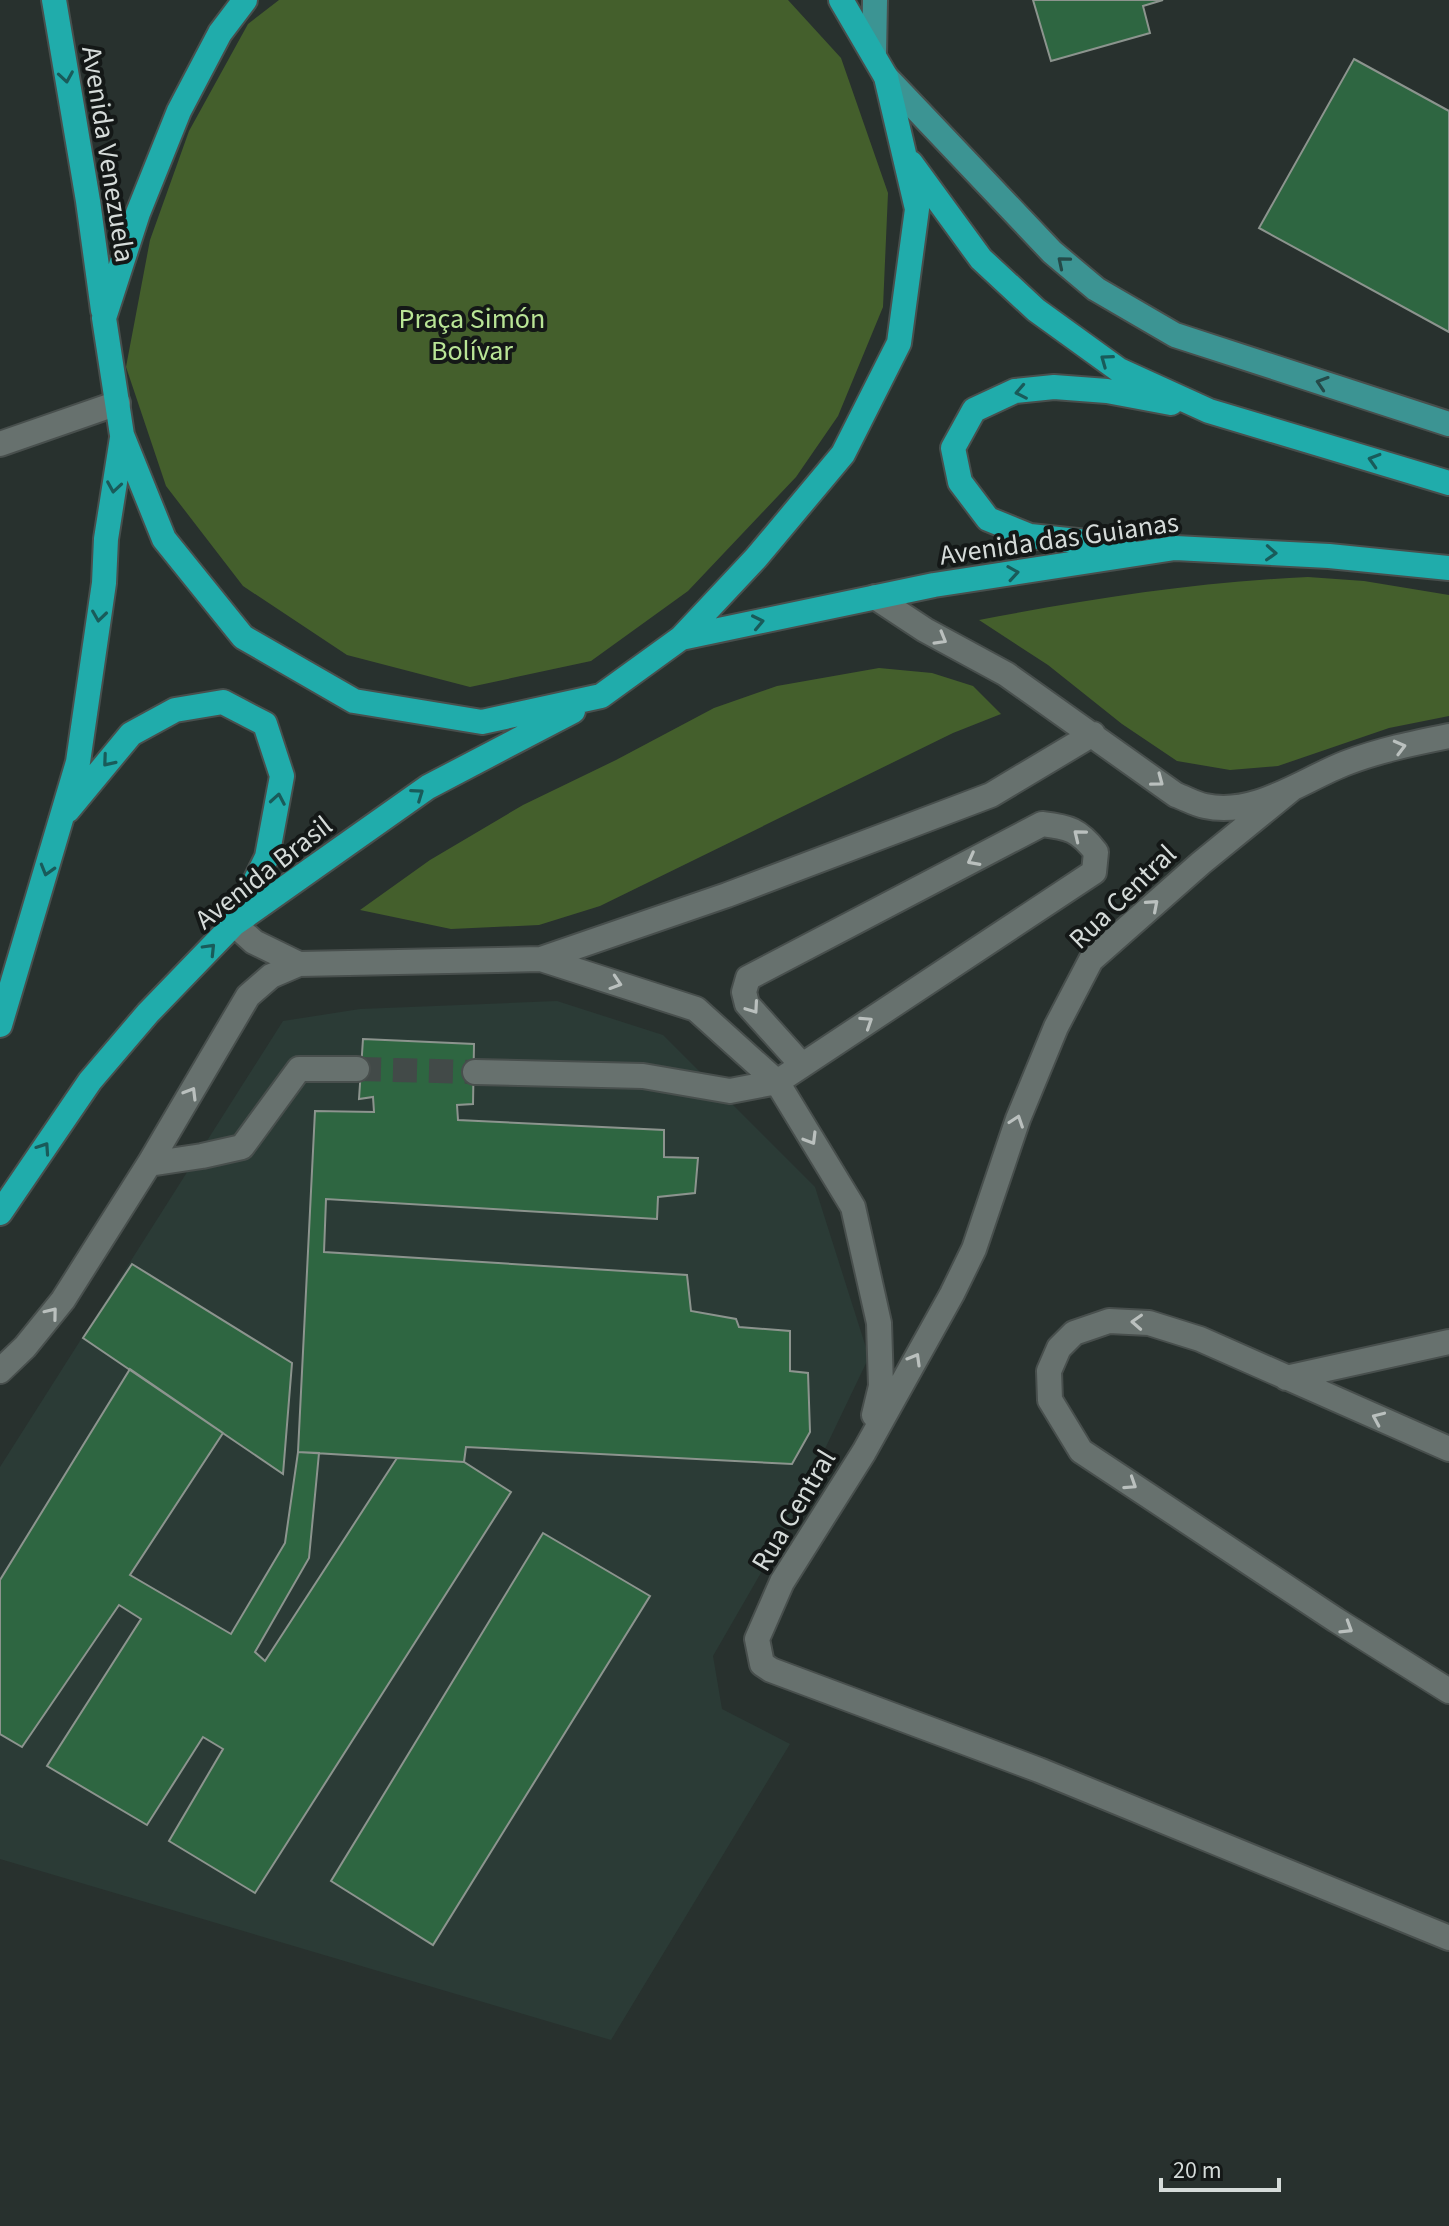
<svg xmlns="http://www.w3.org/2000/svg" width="1449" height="2226" font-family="'Source Sans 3',sans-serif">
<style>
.built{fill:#2b3b36}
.green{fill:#445f2c}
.building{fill:#2e6641;stroke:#8c948e;stroke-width:2}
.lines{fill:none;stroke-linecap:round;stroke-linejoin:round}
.minor-tunnel{stroke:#424a48;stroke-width:24;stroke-dasharray:24 12;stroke-linecap:butt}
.minor-casing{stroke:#484f4d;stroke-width:28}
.major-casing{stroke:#484f4d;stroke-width:28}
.highway-casing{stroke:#484f4d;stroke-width:28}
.minor{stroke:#67716e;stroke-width:24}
.major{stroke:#3c9493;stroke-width:24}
.highway{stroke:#20acab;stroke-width:24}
.oneway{stroke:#195b5a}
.oneway2{stroke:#244a49}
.oneway3{stroke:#bac0be}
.labels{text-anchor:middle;stroke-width:8;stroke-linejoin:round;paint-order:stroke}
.street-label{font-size:28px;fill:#d5dbd9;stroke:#141817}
.park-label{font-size:28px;fill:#b9e596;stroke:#141817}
</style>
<rect width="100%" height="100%" fill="#28312e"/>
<path class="built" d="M557,1001L663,1035L815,1187L869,1357L788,1526L713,1656L722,1709L790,1744L611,2040L0,1859V1467L283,1021L360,1009Z"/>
<path class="green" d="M279,0H788L841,58L888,193L883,307L838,416L796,477L688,591L591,661L470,687L347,655L243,586L166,486L126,367L150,240L189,131L248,24Z
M1308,577L1364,581L1449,595V716L1389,728L1278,766L1230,770L1177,761L1122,724L1048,665L979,620C1088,599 1197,582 1308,577Z
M879,668L932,673L973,686L1001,714L953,733L600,906L539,925L451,929L360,910L430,860L523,805L616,760L714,708L777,686Z"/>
<path class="building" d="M1033,0H1163L1143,6L1150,33L1051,61Z
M1354,59L1449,111V332L1259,228Z
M363,1039L474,1044L473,1104L457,1105L458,1120L664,1130V1157L698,1158L695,1193L658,1197L657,1219L326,1199L324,1252L687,1275L691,1311L736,1319L739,1327L790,1331V1371L808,1373L810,1432L792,1464L466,1447L464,1462L298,1452L315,1111L374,1112L373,1097L359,1099Z
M132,1264L292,1363L283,1474L83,1338Z
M130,1369L223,1433L130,1575L231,1634L285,1543L298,1452L319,1453L309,1558L255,1652L265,1661L397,1458L464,1462L511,1492L255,1893L169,1841L223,1749L203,1737L147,1825L47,1766L141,1619L119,1605L22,1747L0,1734V1580Z
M543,1533L650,1596L433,1945L331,1881Z"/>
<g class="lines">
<path class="minor-tunnel" d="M357,1069L475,1072"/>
<g class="minor-casing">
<path id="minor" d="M0,444L118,403
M875,597L925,630L1006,674L1176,795C1185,798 1195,804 1205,806C1255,817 1302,780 1346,763C1380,750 1414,743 1449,736
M1293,788L1201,863L1091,960L1056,1027L1018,1119L974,1249L952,1294L864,1452L782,1582L757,1639L762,1664L771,1670L1039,1770L1449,1938
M234,924L254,942L299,964L541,959L727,895L991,795L1093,734
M541,959L696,1009L777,1082L853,1207L879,1323L881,1386L874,1415
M475,1072L643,1076L730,1091L777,1082L1094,872L1096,852C1079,830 1069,827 1042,824L748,978L744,992L747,1004L802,1065
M149,1164L202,1156L242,1147L299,1069H357
M0,1371L25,1347L63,1300L149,1164L248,996L271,976L299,964
M1286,1378L1449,1342
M1449,1449L1200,1339L1149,1323L1109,1321L1074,1333L1059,1348L1049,1371L1050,1400L1081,1451L1336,1620L1449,1691"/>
</g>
<g class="major-casing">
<path id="major" d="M874,55L875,0
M886,77L1052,252L1096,289L1175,335L1449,424"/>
</g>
<g class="highway-casing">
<path id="highway" d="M54,0L88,201L103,310
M245,0L220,33L179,111L138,213L104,318L122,435L164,539L243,637L354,701L482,722L601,696L681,638L756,558L843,454L899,343L917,209L886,77L841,0
M911,163L981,259L1036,310L1119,370L1209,411L1449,483
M1125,546L1030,536L988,519L960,482L953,448L974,410L1015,391L1054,387L1107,391L1171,403
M681,638L934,585L1175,548L1329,556L1449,568
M68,810L131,734L175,710L223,702L265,724L282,776L267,857L235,922
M0,1025L78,762L104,583L106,539L122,438
M0,1213L90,1081L148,1013L234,924L428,787L573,711"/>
</g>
<use href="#minor" class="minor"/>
<use href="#major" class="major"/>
<use href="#highway" class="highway"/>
</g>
<defs><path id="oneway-chevron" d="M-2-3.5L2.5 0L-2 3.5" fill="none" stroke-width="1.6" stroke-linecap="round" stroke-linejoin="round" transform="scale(2)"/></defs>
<g class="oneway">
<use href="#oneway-chevron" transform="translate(66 77) rotate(81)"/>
<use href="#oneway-chevron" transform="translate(1106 360) rotate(-144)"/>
<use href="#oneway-chevron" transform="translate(1021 392) rotate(169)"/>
<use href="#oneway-chevron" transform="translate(1374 460) rotate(-163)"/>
<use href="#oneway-chevron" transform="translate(114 487) rotate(99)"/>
<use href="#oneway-chevron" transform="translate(1271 553) rotate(3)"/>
<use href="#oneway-chevron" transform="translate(1013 573) rotate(-9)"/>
<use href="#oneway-chevron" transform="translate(99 616) rotate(98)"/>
<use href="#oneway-chevron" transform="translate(758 622) rotate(-12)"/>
<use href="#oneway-chevron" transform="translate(108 761) rotate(130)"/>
<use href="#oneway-chevron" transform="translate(418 794) rotate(-35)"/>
<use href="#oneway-chevron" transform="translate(278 799) rotate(-80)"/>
<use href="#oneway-chevron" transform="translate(47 870) rotate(106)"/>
<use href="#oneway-chevron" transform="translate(210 949) rotate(-46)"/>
<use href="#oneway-chevron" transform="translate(44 1148) rotate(-56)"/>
</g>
<g class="oneway2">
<use href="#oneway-chevron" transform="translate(1063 262) rotate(-140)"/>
<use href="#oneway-chevron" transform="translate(1322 383) rotate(-162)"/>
</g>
<g class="oneway3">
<use href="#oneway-chevron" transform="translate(941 639) rotate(30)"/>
<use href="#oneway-chevron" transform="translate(1400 747) rotate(-15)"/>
<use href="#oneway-chevron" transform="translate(1158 781) rotate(37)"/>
<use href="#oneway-chevron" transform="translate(1079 835) rotate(-141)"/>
<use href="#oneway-chevron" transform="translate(973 860) rotate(152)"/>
<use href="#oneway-chevron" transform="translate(1153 905) rotate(-41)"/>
<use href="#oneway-chevron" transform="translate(616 983) rotate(18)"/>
<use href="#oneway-chevron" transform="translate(753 1008) rotate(55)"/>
<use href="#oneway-chevron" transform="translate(867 1022) rotate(-33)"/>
<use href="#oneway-chevron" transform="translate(191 1093) rotate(-59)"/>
<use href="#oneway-chevron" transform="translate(1017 1121) rotate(-71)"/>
<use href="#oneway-chevron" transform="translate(811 1139) rotate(59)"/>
<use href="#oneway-chevron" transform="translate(52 1313) rotate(-51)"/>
<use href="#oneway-chevron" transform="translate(1137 1322) rotate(-177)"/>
<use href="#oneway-chevron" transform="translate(915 1359) rotate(-60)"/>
<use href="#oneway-chevron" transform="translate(1378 1418) rotate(-156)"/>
<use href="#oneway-chevron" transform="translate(1131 1484) rotate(33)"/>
<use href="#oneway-chevron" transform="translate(1347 1628) rotate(32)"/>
</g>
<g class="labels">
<g class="street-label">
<text transform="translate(109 154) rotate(81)" y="10">Avenida Venezuela</text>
<text transform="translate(1059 538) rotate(-8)" y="10">Avenida das Guianas</text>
<text transform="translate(263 872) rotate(-38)" y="10">Avenida Brasil</text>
<text transform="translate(1122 896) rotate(-44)" y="10">Rua Central</text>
<text transform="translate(793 1510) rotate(-59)" y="10">Rua Central</text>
</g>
<g class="park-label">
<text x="472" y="328">Praça Simón<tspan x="472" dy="32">Bolívar</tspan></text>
</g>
</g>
<path d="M1161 2178v12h118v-12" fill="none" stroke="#d5dbd9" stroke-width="4"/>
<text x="1173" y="2178" font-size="24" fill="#d5dbd9" stroke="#141817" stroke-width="6" paint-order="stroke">20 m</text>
</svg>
